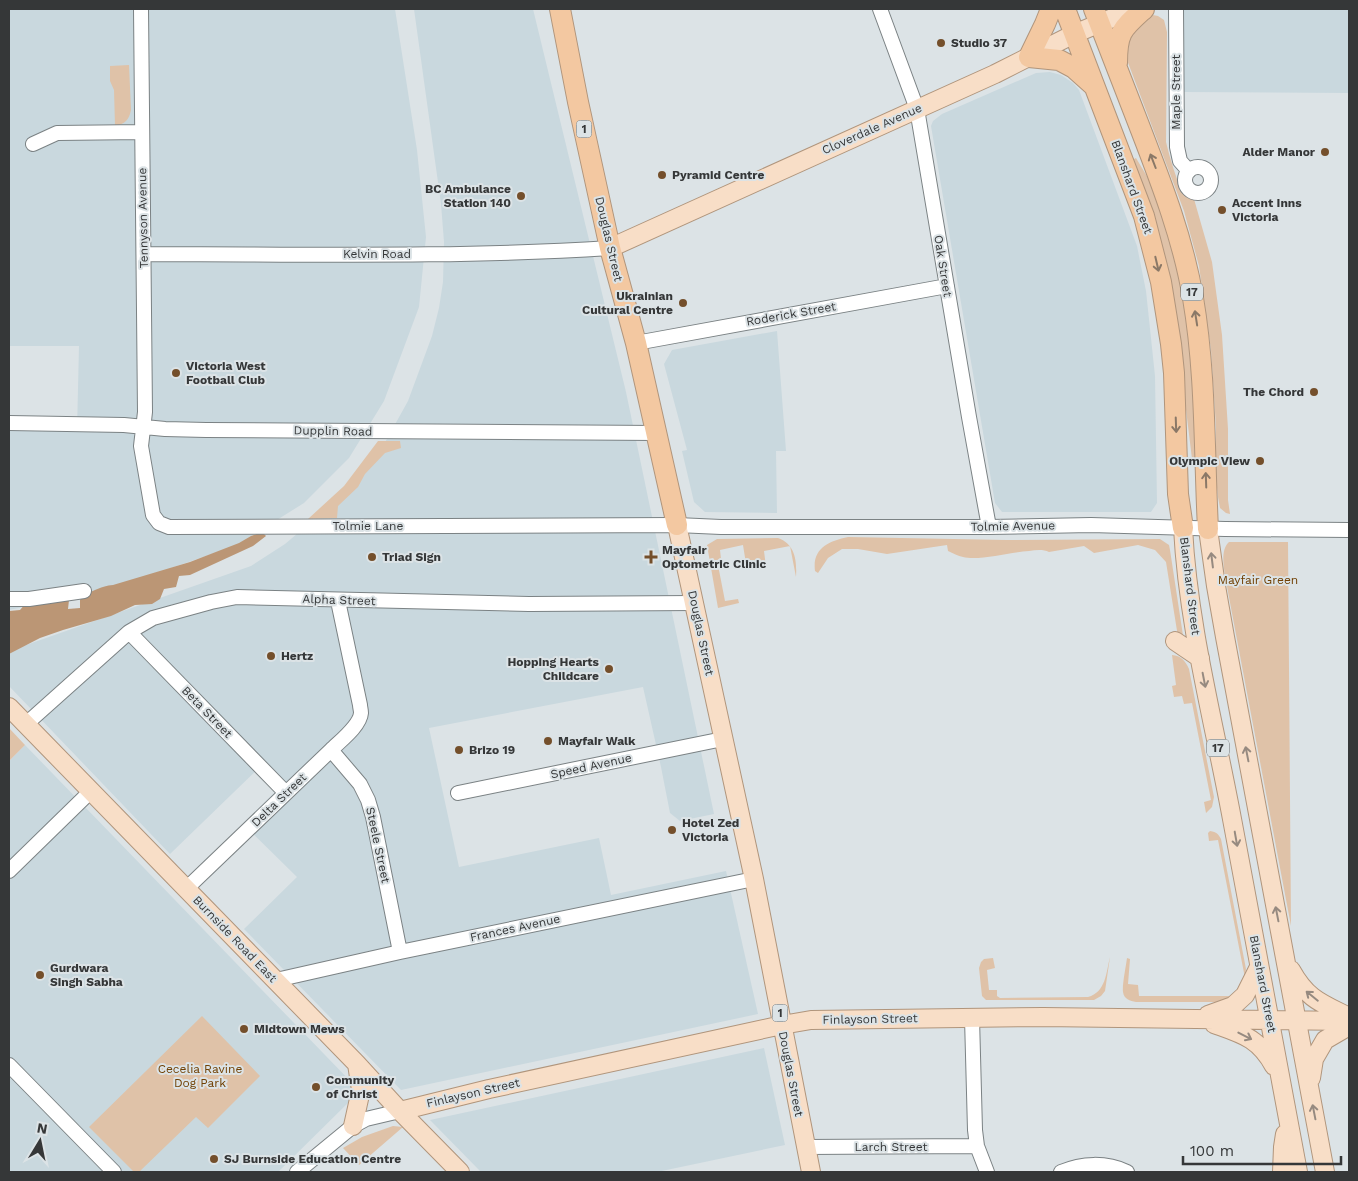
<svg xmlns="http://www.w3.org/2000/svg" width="1358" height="1181" font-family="'Work Sans',sans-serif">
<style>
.built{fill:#c9d8de}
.green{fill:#dfc2a8}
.forest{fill:#bb9675}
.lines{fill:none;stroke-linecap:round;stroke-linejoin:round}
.minor-casing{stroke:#7b8284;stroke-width:16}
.major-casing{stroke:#b0957c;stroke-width:20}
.highway-casing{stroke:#b0957c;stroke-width:22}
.minor{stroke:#fff;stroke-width:14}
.major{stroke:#f8dec7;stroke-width:18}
.highway{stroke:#f3c8a1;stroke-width:20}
.oneway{stroke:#8a7867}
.oneway2{stroke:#968a80}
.poi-dot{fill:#744f2b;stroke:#dce3e6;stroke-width:2}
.labels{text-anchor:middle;stroke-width:4;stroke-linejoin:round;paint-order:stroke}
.shield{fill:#dce3e6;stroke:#676b6c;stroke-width:1}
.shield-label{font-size:11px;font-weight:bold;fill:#353738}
.poi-label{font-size:12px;font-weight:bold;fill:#353738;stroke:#dce3e6;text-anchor:start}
.street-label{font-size:12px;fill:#353738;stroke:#dce3e6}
.park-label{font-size:12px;fill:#704003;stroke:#dce3e6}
</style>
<rect width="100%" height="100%" fill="#dce3e6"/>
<path class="built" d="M9,9H395L417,150L426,237L419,307L384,401L349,458L304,503L235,546L116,587L9,610V429L77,431L79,346H9Z
M414,9H533L626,392L714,814L680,821L670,813L661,767L643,687L429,728L459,867L599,838L611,895L726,871L758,1014L401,1090L244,929L297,877L243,824L281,786L262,765L170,854L9,686V651L251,566L285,544L342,496L378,455L408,401L432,336L439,308L443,282L444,242L441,204Z
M1184,9H1349V93L1184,92Z
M1050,72L1061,75L1073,83L1079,90L1137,246L1146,291L1155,376L1157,503L1151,512H1002L995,503L931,126L933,121L942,114L1036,73Z
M777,331L786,451H776L777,513L705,512L694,502L682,451L687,450L664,364L672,350Z
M25,745L355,1086L351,1100L278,1172H9V761Z
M764,1048L785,1145L657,1172H481L430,1120Z"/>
<path class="green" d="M1153,15L1158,16L1164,20L1167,32L1166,142C1169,154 1178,188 1186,196C1188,197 1191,198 1194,199L1212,262L1222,335L1228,429V500L1230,514L1226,513L1220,508L1218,497L1216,478V427L1211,350L1199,266L1184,211L1127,60C1126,38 1134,25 1153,15Z
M129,65L131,110C129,120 125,124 115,126L114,90L110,81V66Z
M1136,158L1151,183L1161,207L1178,272L1186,313L1192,358L1195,460L1192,459L1185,401L1132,160Z
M378,441H400L401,448L385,453L365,474L358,487L338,506L337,518L308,519L344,486Z
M848,537L1006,540L1160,539L1169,545L1170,550L1184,642L1178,637L1166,562L1155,550L1138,545L1094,553L1084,546L1049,552C1043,549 1036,550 1029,551C1011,552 979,561 963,557C958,556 953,553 948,551L947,545L887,554L858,549H842L828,558L818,573L815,571C812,548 829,541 848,537Z
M778,538C795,544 797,560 796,577L790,546L764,551L766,567L747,570L743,545L720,550L721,559L717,560L725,601L738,599L739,603L718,608L707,545L717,539Z
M1229,542H1288L1291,926L1228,592C1226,577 1218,552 1229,542Z
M1172,655C1181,656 1185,660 1189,669L1214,797L1212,807L1206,813L1204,802L1211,800L1192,703L1184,704L1182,696L1174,697L1172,686L1176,685Z
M9,728L25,745L9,761Z
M1210,831C1217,832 1218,834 1221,839L1246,969L1245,978L1218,840L1209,841L1208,833Z
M1110,957L1105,991L1101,996L1094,1000H986L982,996L979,968L981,962L984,959L993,958L995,968L987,970L989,990H997V996L1000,998L1088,997C1106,992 1106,973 1110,957Z
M1127,958L1130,959L1128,984L1138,985L1139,996H1233L1223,1002H1136C1130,1001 1124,999 1123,992C1122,985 1126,966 1127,958Z
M202,1016L260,1076L208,1128L196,1117L139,1172H134L89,1127Z
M393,1126L403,1127L359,1165L343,1148L362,1137Z"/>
<path class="forest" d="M262,532L266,536L253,546L190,575L179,576L176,587L164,589L160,599L152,604L135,605L111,616L63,630L40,638L9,654V611L20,610L26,603L65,597L69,600L68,609L80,608V600L84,594C96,591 100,586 113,585L190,562L239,543L251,536Z"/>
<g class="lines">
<g class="minor-casing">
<path id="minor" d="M141,9L145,412L141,446L153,515L159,523L169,527L677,525L721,527H989L1091,525L1225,529L1349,530
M880,9L917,109L969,417L989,527
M1176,9L1177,147L1180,161L1189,171
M33,144L57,133L142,132
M1185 180a13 13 0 1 1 26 0a13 13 0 1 1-26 0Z
M144,254C299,254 455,258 610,248
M636,343L947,286
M9,423L124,425L165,429L206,430L657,433
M9,599H29L84,591
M129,632L286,793
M25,725L129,632L153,618L211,602L237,597L529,604L695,603
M331,750L360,784L368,800L373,817L400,952
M458,793L723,739
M9,871L91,791
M186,889L331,750C340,741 360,726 361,713C361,710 360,707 360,705L338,601
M276,980L400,952L754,879
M972,1018L975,1130L977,1146L987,1172
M9,1065L114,1172
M805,1147L977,1146
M297,1172L353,1126L366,1119L400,1111
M1061,1172C1082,1163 1106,1162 1127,1172"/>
</g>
<g class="major-casing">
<path id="major" d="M610,248L995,74L1074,34L1134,9
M677,525L754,879L811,1172
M1183,528C1188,626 1214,722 1232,819C1255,936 1275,1055 1298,1172
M1208,529L1216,586L1225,637L1325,1172
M1175,641L1200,658
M9,707L357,1064L400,1111L460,1172
M1291,970C1307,999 1321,1003 1349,1017
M1208,1015L1233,1006L1245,995L1259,967
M1214,1024C1242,1034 1259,1038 1274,1066
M1311,1078L1314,1059L1325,1040L1349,1026
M400,1111L489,1089L782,1025L811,1020L1043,1017L1349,1021
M353,1126L361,1090L357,1064
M1282,1172L1283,1147L1285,1134"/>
</g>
<g class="highway-casing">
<path id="highway" d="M560,9L578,102L610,248L636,343L677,525
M1051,9L1045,24L1029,57L1059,60L1074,68L1093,85
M1065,9L1144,216L1161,282L1171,344L1174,373L1178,494L1183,528
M1094,9C1109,47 1124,86 1139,125C1161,182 1183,238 1193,298C1206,374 1204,452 1208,529
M1117,63C1117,32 1122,29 1144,9"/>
</g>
<use href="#minor" class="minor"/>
<use href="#major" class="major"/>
<use href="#highway" class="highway"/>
</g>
<defs><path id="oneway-shaft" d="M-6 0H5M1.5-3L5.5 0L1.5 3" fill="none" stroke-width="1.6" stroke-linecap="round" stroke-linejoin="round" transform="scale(1.25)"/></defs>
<g class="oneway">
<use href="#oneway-shaft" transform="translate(1153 161) rotate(-111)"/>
<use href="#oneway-shaft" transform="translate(1157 264) rotate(77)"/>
<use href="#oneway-shaft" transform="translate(1196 318) rotate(-99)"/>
<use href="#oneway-shaft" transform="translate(1176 425) rotate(88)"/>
<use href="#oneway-shaft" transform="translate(1206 480) rotate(-92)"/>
</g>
<g class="oneway2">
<use href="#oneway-shaft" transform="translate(1212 560) rotate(-97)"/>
<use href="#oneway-shaft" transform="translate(1204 680) rotate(79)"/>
<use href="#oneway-shaft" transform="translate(1247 754) rotate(-101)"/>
<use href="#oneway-shaft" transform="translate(1236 839) rotate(80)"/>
<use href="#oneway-shaft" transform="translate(1277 914) rotate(-101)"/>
<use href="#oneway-shaft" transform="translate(1312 996) rotate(-141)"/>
<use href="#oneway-shaft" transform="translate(1245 1036) rotate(27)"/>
<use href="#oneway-shaft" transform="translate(1314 1112) rotate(-101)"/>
</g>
<g class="poi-dot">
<circle cx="941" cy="43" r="5"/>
<circle cx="1325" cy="152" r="5"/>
<circle cx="662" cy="175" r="5"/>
<circle cx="521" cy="196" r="5"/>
<circle cx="1222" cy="210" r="5"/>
<circle cx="683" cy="303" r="5"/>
<circle cx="176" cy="373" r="5"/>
<circle cx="1314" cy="392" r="5"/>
<circle cx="1260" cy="461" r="5"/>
<circle cx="372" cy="557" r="5"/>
<path d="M648.5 549.5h5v5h5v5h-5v5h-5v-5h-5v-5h5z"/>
<circle cx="271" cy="656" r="5"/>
<circle cx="609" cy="669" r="5"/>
<circle cx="548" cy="741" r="5"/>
<circle cx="459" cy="750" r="5"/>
<circle cx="672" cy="830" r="5"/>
<circle cx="40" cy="975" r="5"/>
<circle cx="244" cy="1029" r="5"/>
<circle cx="316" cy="1087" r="5"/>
<circle cx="214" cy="1159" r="5"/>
</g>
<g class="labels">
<g class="shield">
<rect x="576.5" y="120.5" width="15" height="17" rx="4"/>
<rect x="1181" y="283.5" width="22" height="17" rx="4"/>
<rect x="1207" y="739.5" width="22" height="17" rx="4"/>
<rect x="772.5" y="1004.5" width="15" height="17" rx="4"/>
</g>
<g class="shield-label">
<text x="584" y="133">1</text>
<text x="1192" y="296">17</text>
<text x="1218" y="752">17</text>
<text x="780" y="1017">1</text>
</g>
<g class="poi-label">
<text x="951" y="47">Studio 37</text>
<text x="1315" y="156" text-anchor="end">Alder Manor</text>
<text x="672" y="179">Pyramid Centre</text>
<text x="511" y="193" text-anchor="end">BC Ambulance<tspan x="511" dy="14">Station 140</tspan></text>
<text x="1232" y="207">Accent Inns<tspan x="1232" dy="14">Victoria</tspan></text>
<text x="673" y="300" text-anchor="end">Ukrainian<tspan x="673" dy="14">Cultural Centre</tspan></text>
<text x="186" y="370">Victoria West<tspan x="186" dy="14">Football Club</tspan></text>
<text x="1304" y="396" text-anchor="end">The Chord</text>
<text x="1250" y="465" text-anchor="end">Olympic View</text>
<text x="662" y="554">Mayfair<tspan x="662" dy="14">Optometric Clinic</tspan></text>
<text x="382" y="561">Triad Sign</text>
<text x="281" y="660">Hertz</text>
<text x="599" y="666" text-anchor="end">Hopping Hearts<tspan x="599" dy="14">Childcare</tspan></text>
<text x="558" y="745">Mayfair Walk</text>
<text x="469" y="754">Brizo 19</text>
<text x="682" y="827">Hotel Zed<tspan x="682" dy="14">Victoria</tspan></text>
<text x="50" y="972">Gurdwara<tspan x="50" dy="14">Singh Sabha</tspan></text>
<text x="254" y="1033">Midtown Mews</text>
<text x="326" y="1084">Community<tspan x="326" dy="14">of Christ</tspan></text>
<text x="224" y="1163">SJ Burnside Education Centre</text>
</g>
<g class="street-label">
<text transform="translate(1176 92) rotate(-90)" y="4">Maple Street</text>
<text transform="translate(872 129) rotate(-24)" y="4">Cloverdale Avenue</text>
<text transform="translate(1132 187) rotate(70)" y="4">Blanshard Street</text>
<text transform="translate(143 218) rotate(-91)" y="4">Tennyson Avenue</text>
<text transform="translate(609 239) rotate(77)" y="4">Douglas Street</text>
<text x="377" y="258">Kelvin Road</text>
<text transform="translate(943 266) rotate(81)" y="4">Oak Street</text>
<text transform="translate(791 314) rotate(-10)" y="4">Roderick Street</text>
<text transform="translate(333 431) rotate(1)" y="4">Dupplin Road</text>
<text x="368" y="530">Tolmie Lane</text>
<text transform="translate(1013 526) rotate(-1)" y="4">Tolmie Avenue</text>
<text transform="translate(1190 586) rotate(83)" y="4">Blanshard Street</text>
<text transform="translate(339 600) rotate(2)" y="4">Alpha Street</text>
<text transform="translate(701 633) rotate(78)" y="4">Douglas Street</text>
<text transform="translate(207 712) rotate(46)" y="4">Beta Street</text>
<text transform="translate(591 766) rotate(-12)" y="4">Speed Avenue</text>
<text transform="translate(279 800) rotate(-44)" y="4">Delta Street</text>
<text transform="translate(378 845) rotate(78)" y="4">Steele Street</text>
<text transform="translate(515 928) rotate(-12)" y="4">Frances Avenue</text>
<text transform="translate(235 939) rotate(46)" y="4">Burnside Road East</text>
<text transform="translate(1263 984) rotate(79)" y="4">Blanshard Street</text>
<text transform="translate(870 1019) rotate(-1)" y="4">Finlayson Street</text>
<text transform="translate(791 1074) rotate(79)" y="4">Douglas Street</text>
<text transform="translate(473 1093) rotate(-13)" y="4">Finlayson Street</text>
<text x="891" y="1151">Larch Street</text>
</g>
<g class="park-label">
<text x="1258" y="584">Mayfair Green</text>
<text x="200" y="1073">Cecelia Ravine<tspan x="200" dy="14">Dog Park</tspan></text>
</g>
</g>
<rect width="1358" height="1181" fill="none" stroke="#353738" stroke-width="20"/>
<g transform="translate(40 1141) rotate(10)" stroke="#dce3e6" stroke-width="4" paint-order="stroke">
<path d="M0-4L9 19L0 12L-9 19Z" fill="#353738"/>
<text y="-8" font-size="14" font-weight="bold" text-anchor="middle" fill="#353738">N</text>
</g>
<path d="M1183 1156v8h158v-8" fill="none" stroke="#353738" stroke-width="2.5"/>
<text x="1190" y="1156" font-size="15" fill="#353738" stroke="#dce3e6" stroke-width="4" paint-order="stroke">100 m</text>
</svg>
